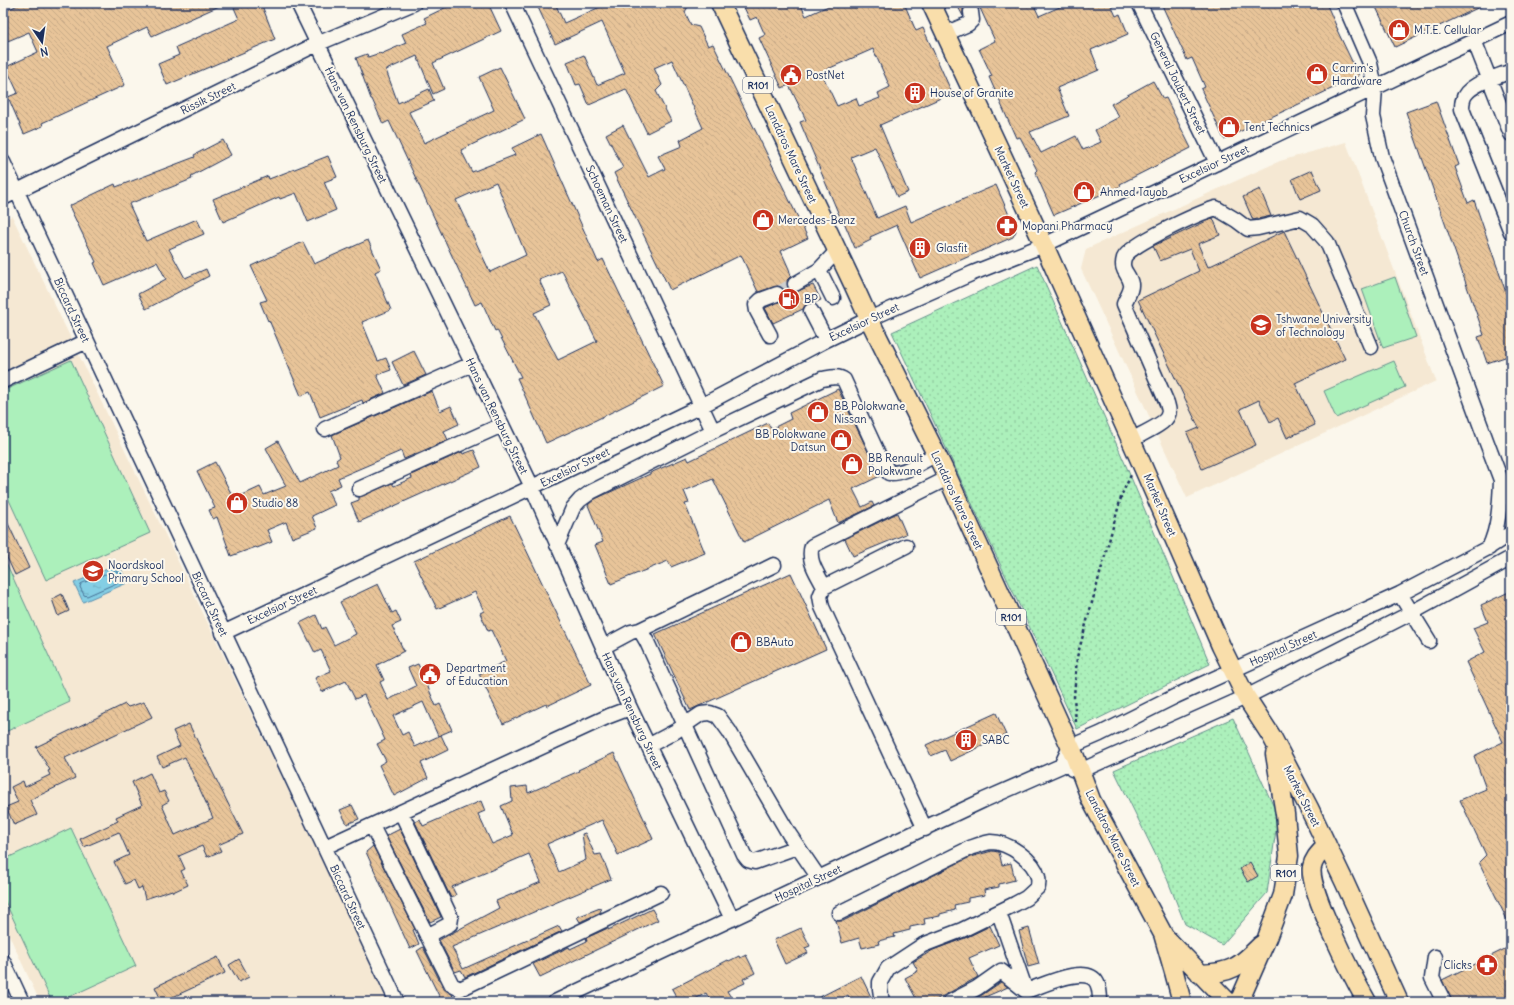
<svg xmlns="http://www.w3.org/2000/svg" width="1514" height="1005" font-family="Delius,sans-serif">
<style>
.built{fill:#f5e8d3}
.grass{fill:#acf0bb;stroke:#64908c}
.park{fill:url(#park-dots);stroke:#64908c}
.water{fill:url(#water-ripples);stroke:#5a8eae}
.lines{fill:none;stroke-linecap:round;stroke-linejoin:round}
.shore{stroke:#456f94;stroke-width:1}
.building{fill:url(#building-back-hatch);stroke:#1b2f5e;fill-rule:evenodd}
.minor-tunnel{stroke:#cecfd0;stroke-width:14;stroke-dasharray:14 7;stroke-linecap:butt}
.minor-casing{stroke:#1b2f5e;stroke-width:17}
.major-casing{stroke:#1b2f5e;stroke-width:21}
.path{stroke:#1b2f5e;stroke-width:2.5;stroke-dasharray:3 3;stroke-linecap:butt}
.minor{stroke:#fbf7ec;stroke-width:14}
.major{stroke:#f9deab;stroke-width:18}
.labels{text-anchor:middle;stroke-width:4;stroke-linejoin:round;paint-order:stroke}
.shield{fill:#fbf7ec;stroke:#5e6b89;stroke-width:1}
.shield-label{font-size:10px;font-weight:bold;fill:#1b2f5e}
.poi-label{font-size:11px;fill:#1b2f5e;stroke:#fbf7ec;text-anchor:start}
.street-label{font-size:11px;fill:#1b2f5e;stroke:#fbf7ec}
</style>
<defs>
<pattern id="park-dots" width="8" height="8" patternUnits="userSpaceOnUse"><rect width="8" height="8" fill="#acf0bb"/><path d="M2 2h.1M6 6h.1" fill="none" stroke="#93cea3" stroke-width="1.8" stroke-linecap="round"/></pattern>
<pattern id="water-ripples" width="26" height="14" patternUnits="userSpaceOnUse"><rect width="26" height="14" fill="#84cee4"/><path d="M2 4q2-2 4 0t4 0M15 11q2-2 4 0t4 0" fill="none" stroke="#71b1c6"/></pattern>
<pattern id="building-back-hatch" width="6" height="6" patternUnits="userSpaceOnUse"><rect width="6" height="6" fill="#e8c499"/><path d="M-1 5l2 2M0 0l6 6M5-1l2 2" fill="none" stroke="#c6a986"/></pattern>
</defs>
<rect width="100%" height="100%" fill="#fbf7ec"/>
<filter id="ink" filterUnits="userSpaceOnUse"><feTurbulence type="fractalNoise" baseFrequency=".025" numOctaves="2"/><feDisplacementMap in="SourceGraphic" scale="8" xChannelSelector="R" yChannelSelector="G"/><feConvolveMatrix kernelMatrix="1 2 1 2 8 2 1 2 1" color-interpolation-filters="sRGB"/></filter>
<g filter="url(#ink)">
<path class="built" d="M1346,142L1436,381L1187,498L1081,269L1086,249L1280,161Z
M12,216L390,1002H40L3,922V220Z"/>
<path class="grass" d="M1395,277L1416,337L1383,348L1362,289Z
M71,360L150,533L46,580L3,487V391Z
M1394,361L1405,387L1336,418L1324,391Z
M3,556L70,702L3,733Z
M71,828L136,966L58,1002H52L3,897V860Z"/>
<path class="park" d="M1037,265L1127,468L1210,664L1077,729L892,332Z
M1233,718L1278,816L1267,893L1222,945L1185,924L1166,876L1114,770Z"/>
<path class="water" d="M119,564L127,583L83,602L74,583Z"/>
<g class="lines">
<path class="shore" d="M116,570L121,579V581L87,596L84,595L80,587L81,584Z"/>
</g>
<path class="building" d="M22,3H226L152,36L147,27L107,46L125,85L42,123L43,126L24,134L8,97L18,93L6,67L38,52L29,32L3,43V12Z
M232,3H261L275,39L167,85L158,64L179,55L176,47L239,19Z
M455,3H488L501,31L433,63L444,89L433,94L417,56L386,70L398,103L429,89L434,101L409,112L424,143L494,110L479,77L500,67L525,119L461,150L472,172L515,155L512,148L541,134L598,262L603,259L664,386L596,420L546,443L517,378L521,377L497,330L495,331L482,302L475,305L389,121L383,124L372,99H371L356,58L367,54L368,57L380,53L381,54L406,43L402,34L427,23L424,18ZM496,182L526,255L490,272L456,200ZM562,271L597,341L558,360L534,313L551,305L539,280Z
M536,3H555L564,23L609,3H690L685,12L691,25L699,27L708,46L713,44L808,238L781,251L789,269L791,276L787,280L788,288L791,292H795L813,285L821,300L814,303H807L803,309L773,323L765,308L783,300L785,295V291L782,287L778,286L758,292L741,255L670,290L614,173L623,168L606,134L623,125L649,177L665,169L658,156L682,146L680,140L703,128L672,60L654,68L662,85L656,91L671,121L647,133L626,89L589,105L580,84L576,85L567,62L584,55L597,85L625,73L602,22L555,44Z
M742,3H800L806,16L835,3H904L916,31L923,28L952,93L880,125L908,192L897,197L875,147L851,157L877,218L905,206L911,222L996,185L1016,231L1013,237L920,278L897,225L870,237L871,240L855,248L844,222H842L800,122L806,120L789,85L782,88L759,38L765,35L757,17L750,20ZM873,49L890,87L878,93L880,98L859,106L856,98L837,106L821,72Z
M956,3H1033L1039,16L1062,6L1061,3H1110L1116,16L1120,14L1128,34L1091,50L1099,70L1057,88L1069,116L1030,132L1041,153L1076,136L1083,150L1101,142L1095,130L1119,117L1111,104L1153,81L1163,99L1166,98L1191,148L1120,184L1121,186L1054,215L1035,172L1037,170L1020,137L1016,138L989,77L992,76L979,49L995,41L980,8L979,9L974,4L966,5L963,9V16Z
M1161,3H1326L1338,30H1337L1359,76L1224,139L1201,89L1205,87L1192,58L1187,60Z
M1374,3H1488L1395,47Z
M1436,101L1459,165L1455,167L1468,203L1474,200L1511,307V355L1487,363L1478,337L1484,335L1406,112Z
M223,140L231,155L191,176L192,179L129,204L146,241L197,219L204,234L169,249L185,278L206,269L209,276L146,309L138,294L166,279L157,262L104,285L94,263L96,262L69,206L115,184L116,187L195,157L194,155Z
M328,156L337,177L324,182L336,210L308,222L296,193L280,199L279,197L223,222L213,199L268,176L269,179Z
M1312,170L1321,190L1300,199L1292,179Z
M1260,189L1271,216L1253,220L1243,197Z
M1213,218L1220,235L1198,244L1208,267L1284,231L1345,359L1295,383L1315,425L1287,438L1278,418L1270,422L1259,400L1240,409L1256,445L1202,469L1187,433L1199,428L1138,300L1199,271L1190,249L1160,261L1153,246Z
M368,240L381,269L375,272L391,310L362,322L378,361L386,358L391,370L377,375L385,393L363,403L362,400L320,417L310,392L301,396L269,320L268,321L260,302L267,300L251,266L303,242L314,264Z
M414,351L426,375L403,385L392,362Z
M838,389L880,476L853,489L862,507L872,502L874,506L838,523L829,500L744,542L713,479L684,491L689,503L685,504L705,553L671,567L668,561L611,584L595,545L603,542L588,505L595,499L650,474V473L687,457L689,461L768,423L771,429L791,419L789,413Z
M432,391L440,411L451,406L459,424L444,431L448,440L404,459L401,451L338,478L341,485L328,491L335,505L312,516L317,528L292,538L286,522L267,530L272,542L257,548L256,547L231,556L217,517L213,519L209,510L215,508L197,471L215,462L234,499L260,487L264,495L286,486L266,448L278,441L300,483L338,465L336,460L340,457L332,435Z
M474,450L481,467L359,522L351,503L359,500V497L392,483L394,486L412,478L411,475L462,452L463,454Z
M3,513L29,568L15,575L3,549Z
M897,513L906,534L853,556L845,539L843,540Z
M510,516L591,685L547,706L546,704L503,724L479,674L506,661L491,630L488,631L480,613L484,611L475,592L437,609L414,561Z
M791,573L826,649L690,710L655,634Z
M378,584L392,613L396,611L401,622L392,626L404,651L377,665L384,680L380,682L388,700L416,686L408,668L418,664L436,706L440,704L452,730L438,736L423,702L393,716L402,735L408,732L415,747L441,735L448,750L421,763L428,778L394,796L379,765L386,761L377,744L385,740L364,695L355,699L346,681L322,692L315,678L331,671L321,650L315,653L300,623L316,615L322,629L325,627L334,645L356,634L340,602Z
M1511,591V928L1479,862L1486,855L1460,800L1486,789L1474,756L1503,742L1466,662L1485,652L1473,628L1488,622L1481,605Z
M62,594L69,611L58,616L52,599Z
M144,702L152,717L65,758L75,778L30,800L37,815L14,825L6,807L18,802L11,787L23,781L25,787L50,775L48,771L50,770L36,747L125,704L128,707Z
M996,713L1006,735L950,761L945,750L931,756L926,745Z
M189,724L243,834L218,845L221,851L207,857L202,846L179,856L185,869L181,871L188,885L173,892L172,890L145,899L142,887L138,889L134,880L125,884L114,862L129,855L119,832L84,847L80,839L118,821L116,817L142,805L132,782L150,773L159,793L164,791L169,801L162,805L175,835L213,818L185,757L162,767L157,757L180,746L173,731Z
M614,753L653,839L618,855L602,820L547,844L559,872L586,860L582,834L585,833L595,855L601,854L611,879L452,947L463,969L559,926L562,931L465,977L461,970L455,972L439,940L499,908L496,901L541,882L529,854L452,887L456,895L451,898L415,822L420,819L423,826L481,801L485,811L478,814L492,844L513,835L501,806L512,801L511,788L527,786L528,793L579,771L578,770Z
M352,805L359,819L347,824L340,810Z
M400,829L441,917L430,922L386,836Z
M373,846L415,929L413,930L419,944L410,949L366,852Z
M992,851L999,852L1002,865L1011,863L1015,880L999,884V887L984,890L985,895L968,898V902L954,905L955,910L940,914V916L924,919L925,924L910,927V930L894,934L895,937L878,941L879,944L862,948L859,938L842,943L836,921H843L970,857Z
M1250,862L1258,876L1248,882L1240,869Z
M600,908L601,912L580,922L577,917Z
M652,909L658,920L540,977L533,964L569,947L570,949L587,941L586,938L608,928V930Z
M990,926L999,945L969,958L978,977L932,1002H918L905,978L918,971L913,962L933,950L965,938Z
M801,928L810,946L805,948L808,953L785,964L774,940Z
M1029,928L1039,964L1028,967L1019,931Z
M1511,946V1002H1452L1442,980Z
M423,947L444,989L452,994L453,997L443,1002H442L417,951Z
M746,955L755,973L743,979L745,983L727,991L734,1002H711L706,993L690,1002H679L672,989L728,960L729,961L739,956L740,958Z
M218,957L225,973L162,1002L155,987Z
M239,959L249,977L239,982L229,965Z
M861,976L872,999L867,1002H851L848,995L835,1002H810Z
M1001,982L1008,987L985,997L988,1002H968L982,995Z"/>
<g class="lines">
<path class="minor-tunnel" d="M777,294L795,284"/>
<g class="minor-casing">
<path id="minor" d="M298,3L532,487L630,708L732,919
M512,3L713,431
M1139,3L1217,163
M1344,3L1370,63L1375,88L1373,116L1382,157L1487,443L1501,480L1511,498
M945,34L968,24L972,20L971,12
M1474,40L1511,134
M1511,71C1498,77 1466,84 1463,100C1462,103 1462,107 1462,109L1511,232
M3,162L397,1002
M3,198L317,44L414,3
M819,270L833,298
M795,284L819,270L837,251
M811,311L826,340
M770,335L757,311L756,305L761,300L777,294
M3,381L87,341
M325,429L472,364
M1131,440C1139,435 1166,424 1168,415C1170,411 1168,407 1167,403L1124,304C1126,298 1132,291 1131,284C1129,273 1120,271 1124,258C1130,244 1199,213 1216,208L1236,220L1248,229L1258,228L1300,218L1312,225L1327,242L1371,347
M359,489L502,425
M557,545L573,508L580,500L591,492L713,431L822,379C829,378 838,375 844,380L878,454L889,473C905,474 921,462 935,455
M906,546L824,587L820,596L822,607L925,829
M1489,548C1499,527 1500,504 1501,481
M824,587C818,574 807,561 812,546L948,478
M1400,594L1429,641
M640,630L774,565
M223,633L532,487L703,405L826,340L869,319L973,273L1044,245L1511,23
M603,647L631,632L640,630L647,642L744,855L748,860L755,862L797,847
M648,746L676,731L701,714L710,713L718,716L729,731L789,834L819,878
M1072,769L1080,771L1246,697L1411,613L1511,558
M401,812L451,918L450,924L427,936
M372,826L452,985L460,989L661,893
M325,847L609,716L630,708
M839,913L970,848C976,846 984,843 991,842C1008,842 1034,860 1038,877C1039,880 1038,884 1038,887L1026,898L1015,904L962,930L923,945L888,968L880,982V989L882,1002
M999,913L1026,991
M1435,957L1432,978L1444,1002
M3,961L22,1002
M555,1002L984,800L1061,766L1070,747L1100,734L1176,696L1400,594L1488,548L1511,533
M950,1002L977,988L1001,971L1026,991C1042,986 1087,963 1097,983C1100,989 1100,996 1100,1002"/>
</g>
<g class="major-casing">
<path id="major" d="M720,3L854,286L869,319L948,478L1075,757L1091,800L1163,934L1174,972L1182,1002
M931,3L1044,245L1139,458L1221,646L1246,697L1272,737L1309,808L1344,881L1399,1002
M1327,845C1321,852 1314,857 1312,867C1307,888 1354,979 1367,1002
M1166,938L1228,1002
M1200,974C1232,973 1239,967 1261,945
M1239,1002L1267,938L1283,895L1289,856L1285,814L1275,754"/>
</g>
<path class="path" d="M1076,722L1074,697L1077,657L1122,494L1131,475"/>
<use href="#minor" class="minor"/>
<use href="#major" class="major"/>
</g>
</g>
<defs>
<g id="shop-disc" transform="scale(1.15)"><circle r="9.5" fill="#c8321e" stroke="#fbf7ec"/><path d="M-5-2.5h2.3a2.7 3.5 0 0 1 5.4 0H5L5.5 6h-11ZM-1.5-2.5h3a1.5 2.3 0 0 0-3 0Z" fill="#fff"/></g>
<g id="civic-disc" transform="scale(1.15)"><circle r="9.5" fill="#c8321e" stroke="#fbf7ec"/><path d="M-.6-6.5H3V-4.5H.6V-3L4-1V1h2V6H-6V1h2V-1L-.6-3ZM-1.2 2.5V6h2.4V2.5Z" fill="#fff"/></g>
<g id="building-disc" transform="scale(1.15)"><circle r="9.5" fill="#c8321e" stroke="#fbf7ec"/><path d="M-4-6H4V6H1V3H-1V6H-4ZM-2.5-4.3h1.7v1.8h-1.7ZM.8-4.3h1.7v1.8H.8ZM-2.5-1h1.7V.8h-1.7ZM.8-1h1.7V.8H.8Z" fill="#fff"/></g>
<g id="pharmacy-disc" transform="scale(1.15)"><circle r="9.5" fill="#c8321e" stroke="#fbf7ec"/><path d="M-2-6h4v4h4v4h-4v4h-4v-4h-4v-4h4Z" fill="#fff"/></g>
<g id="fuel-disc" transform="scale(1.15)"><circle r="9.5" fill="#c8321e" stroke="#fbf7ec"/><path d="M-5.5-6h7V0h2V4h1.3V-2.5L3-4.5l.8-.8L6-3V5H2.5V1h-1V6h-7ZM-4.2-4.7v3.2H.2V-4.7Z" fill="#fff"/></g>
<g id="university-disc" transform="scale(1.15)"><circle r="9.5" fill="#c8321e" stroke="#fbf7ec"/><path d="M0-5L7-2L0 1L-7-2ZM-4 1L0 2.5L4 1V4Q0 6-4 4Z" fill="#fff"/></g>
<g id="school-disc" transform="scale(1.15)"><circle r="9.5" fill="#c8321e" stroke="#fbf7ec"/><path d="M0-5L7-2L0 1L-7-2ZM-4 1L0 2.5L4 1V4Q0 6-4 4Z" fill="#fff"/></g>
</defs>
<g fill-rule="evenodd">
<use href="#shop-disc" x="1399" y="30"/>
<use href="#shop-disc" x="1317" y="74"/>
<use href="#civic-disc" x="791" y="75"/>
<use href="#building-disc" x="915" y="93"/>
<use href="#shop-disc" x="1229" y="127"/>
<use href="#shop-disc" x="1084" y="192"/>
<use href="#shop-disc" x="763" y="220"/>
<use href="#pharmacy-disc" x="1007" y="226"/>
<use href="#building-disc" x="920" y="248"/>
<use href="#fuel-disc" x="789" y="299"/>
<use href="#university-disc" x="1261" y="325"/>
<use href="#shop-disc" x="818" y="412"/>
<use href="#shop-disc" x="841" y="440"/>
<use href="#shop-disc" x="852" y="464"/>
<use href="#shop-disc" x="237" y="503"/>
<use href="#school-disc" x="93" y="571"/>
<use href="#shop-disc" x="741" y="642"/>
<use href="#civic-disc" x="430" y="674"/>
<use href="#building-disc" x="966" y="740"/>
<use href="#pharmacy-disc" x="1487" y="965"/>
</g>
<g class="labels">
<g class="shield">
<rect x="743" y="77" width="30" height="16" rx="3"/>
<rect x="996" y="609" width="30" height="16" rx="3"/>
<rect x="1271" y="865" width="30" height="16" rx="3"/>
</g>
<g class="shield-label">
<text x="758" y="89">R101</text>
<text x="1011" y="621">R101</text>
<text x="1286" y="877">R101</text>
</g>
<g class="poi-label">
<text x="1414" y="34">M.T.E. Cellular</text>
<text x="1332" y="72">Carrim's<tspan x="1332" dy="13">Hardware</tspan></text>
<text x="806" y="79">PostNet</text>
<text x="930" y="97">House of Granite</text>
<text x="1244" y="131">Tent Technics</text>
<text x="1100" y="196">Ahmed Tayob</text>
<text x="778" y="224">Mercedes-Benz</text>
<text x="1022" y="230">Mopani Pharmacy</text>
<text x="936" y="252">Glasfit</text>
<text x="804" y="303">BP</text>
<text x="1276" y="323">Tshwane University<tspan x="1276" dy="13">of Technology</tspan></text>
<text x="834" y="410">BB Polokwane<tspan x="834" dy="13">Nissan</tspan></text>
<text x="826" y="438" text-anchor="end">BB Polokwane<tspan x="826" dy="13">Datsun</tspan></text>
<text x="868" y="462">BB Renault<tspan x="868" dy="13">Polokwane</tspan></text>
<text x="252" y="507">Studio 88</text>
<text x="108" y="569">Noordskool<tspan x="108" dy="13">Primary School</tspan></text>
<text x="756" y="646">BBAuto</text>
<text x="446" y="672">Department<tspan x="446" dy="13">of Education</tspan></text>
<text x="982" y="744">SABC</text>
<text x="1472" y="969" text-anchor="end">Clicks</text>
</g>
<g class="street-label">
<text transform="translate(1178 83) rotate(64)" y="4">General Joubert Street</text>
<text transform="translate(208 98) rotate(-26)" y="4">Rissik Street</text>
<text transform="translate(356 125) rotate(64)" y="4">Hans van Rensburg Street</text>
<text transform="translate(791 154) rotate(65)" y="4">Landdros Mare Street</text>
<text transform="translate(1214 164) rotate(-25)" y="4">Excelsior Street</text>
<text transform="translate(1012 177) rotate(65)" y="4">Market Street</text>
<text transform="translate(607 204) rotate(65)" y="4">Schoeman Street</text>
<text transform="translate(1414 243) rotate(70)" y="4">Church Street</text>
<text transform="translate(72 310) rotate(65)" y="4">Biccard Street</text>
<text transform="translate(864 322) rotate(-25)" y="4">Excelsior Street</text>
<text transform="translate(497 416) rotate(64)" y="4">Hans van Rensburg Street</text>
<text transform="translate(575 467) rotate(-26)" y="4">Excelsior Street</text>
<text transform="translate(957 500) rotate(65)" y="4">Landdros Mare Street</text>
<text transform="translate(1160 505) rotate(67)" y="4">Market Street</text>
<text transform="translate(210 604) rotate(65)" y="4">Biccard Street</text>
<text transform="translate(282 605) rotate(-25)" y="4">Excelsior Street</text>
<text transform="translate(1283 648) rotate(-24)" y="4">Hospital Street</text>
<text transform="translate(632 711) rotate(65)" y="4">Hans van Rensburg Street</text>
<text transform="translate(1302 796) rotate(63)" y="4">Market Street</text>
<text transform="translate(1113 838) rotate(63)" y="4">Landdros Mare Street</text>
<text transform="translate(808 883) rotate(-25)" y="4">Hospital Street</text>
<text transform="translate(348 897) rotate(65)" y="4">Biccard Street</text>
</g>
</g>
<rect width="1514" height="1005" fill="none" stroke="#fbf7ec" stroke-width="16"/>
<rect x="8" y="8" width="1498" height="989" fill="none" stroke="#1b2f5e" stroke-width="1.5" filter="url(#ink)"/>
<g transform="translate(42 42) rotate(167)" stroke="#fbf7ec" stroke-width="3" paint-order="stroke">
<path d="M0-3L7 15L0 10L-7 15Z" fill="#1b2f5e"/>
<text y="-6" font-size="11" font-weight="bold" text-anchor="middle" fill="#1b2f5e">N</text>
</g>
</svg>
